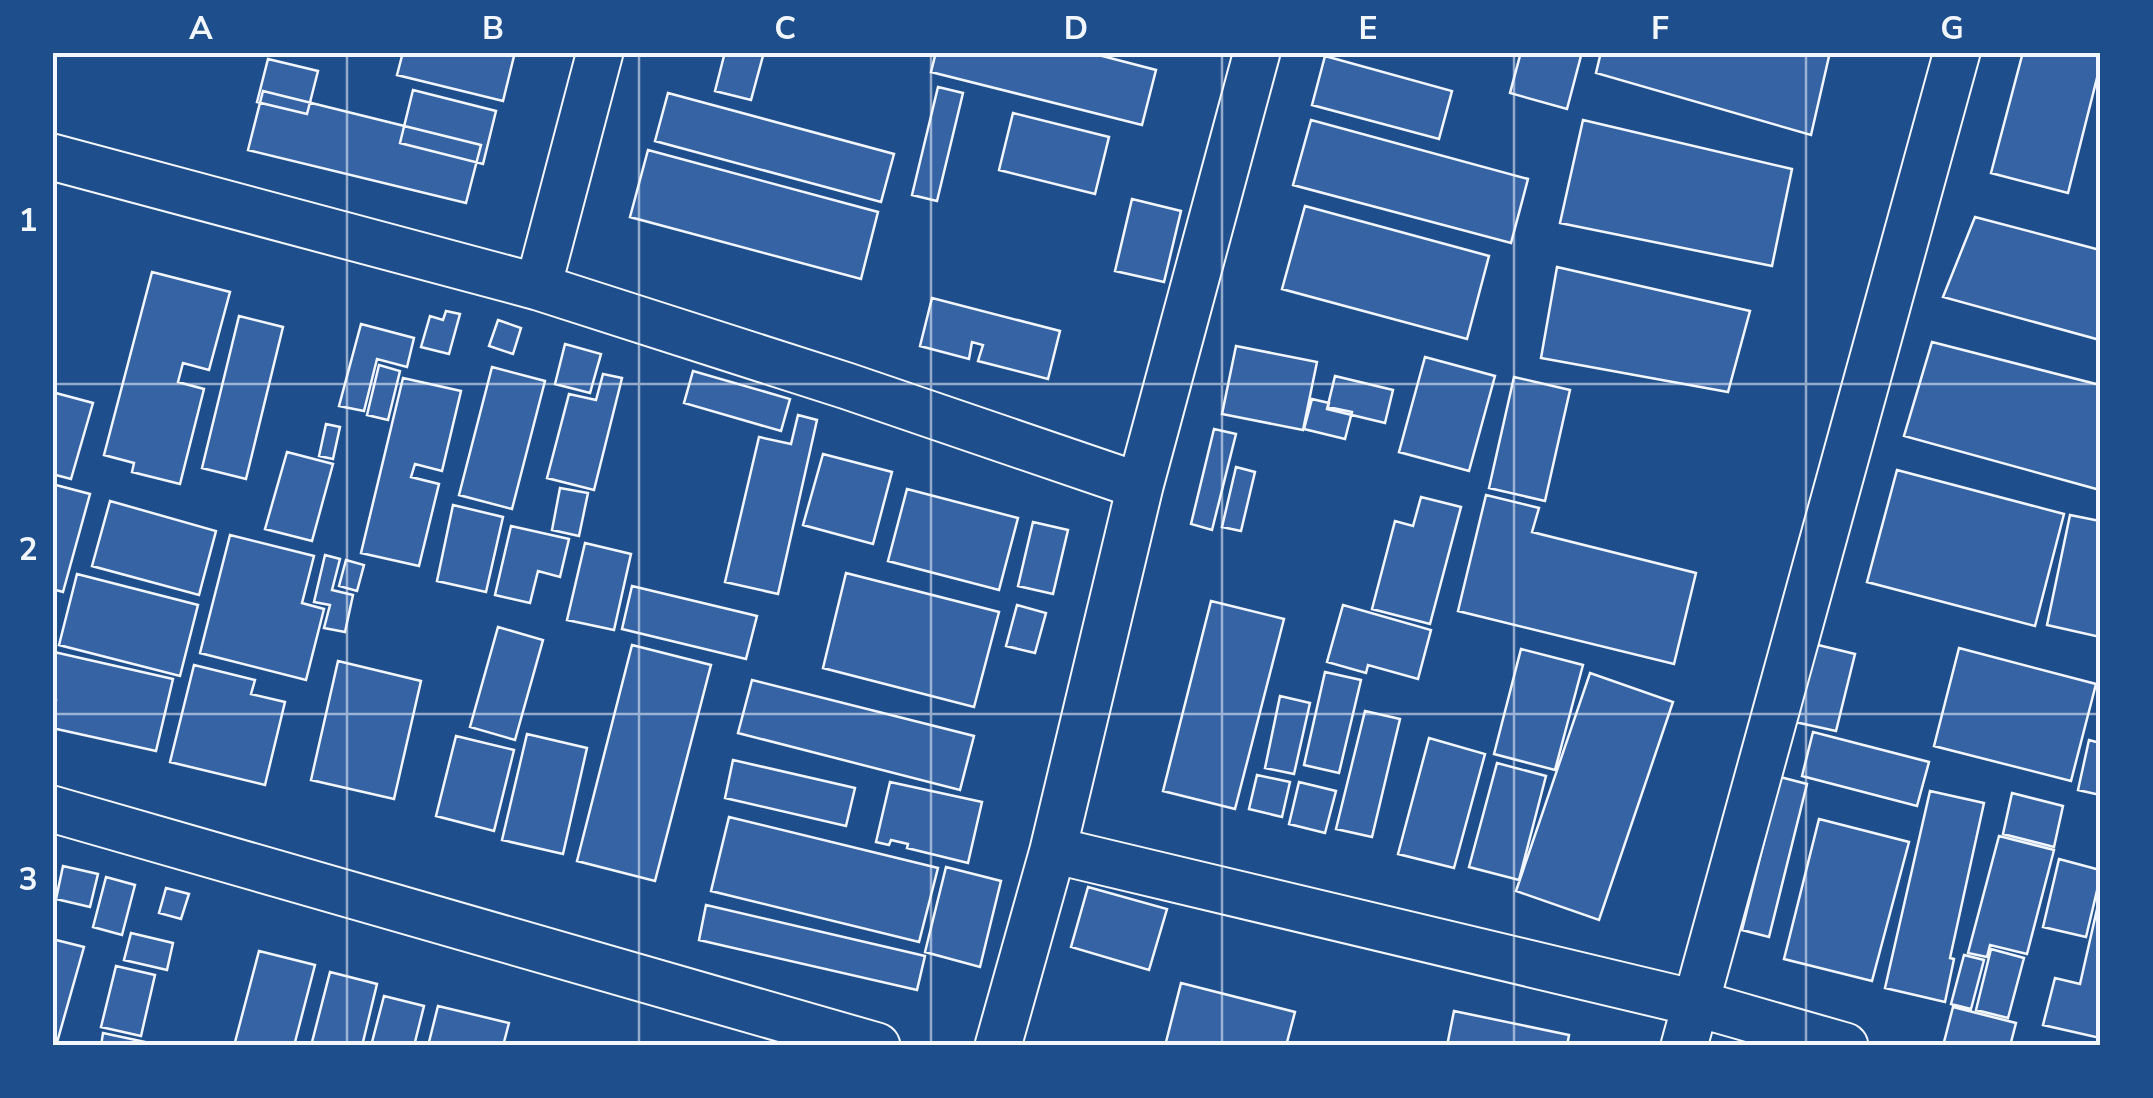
<svg xmlns="http://www.w3.org/2000/svg" width="2153" height="1098" font-family="'Nunito Sans',sans-serif">
<style>
.building{fill:#3563a3;stroke:#f2f6ff;stroke-width:2.5}
.lines{fill:none;stroke-linecap:round;stroke-linejoin:round}
.street-casing{stroke:#f2f6ff;stroke-width:49}
.street{stroke:#1f4e8c;stroke-width:45}
.grid{fill:none;stroke:#f2f6ff;stroke-width:2.5;stroke-opacity:0.55}
.neatline{fill:none;stroke:#f2f6ff;stroke-width:4}
.grid-label{font-size:32px;text-anchor:middle;font-weight:bold;fill:#f2f6ff}
</style>
<rect width="100%" height="100%" fill="#1f4e8c"/>
<path class="building" d="M403,52H515L503,101L397,75Z
M725,52H764L751,100L715,91Z
M936,52H1087L1156,70L1142,125L931,72Z
M1521,52H1582L1567,109L1510,93Z
M1601,52H1830L1811,135L1596,73Z
M2023,52H2100V66L2068,193L1991,173Z
M1325,56L1452,91L1439,139L1312,105Z
M268,59L318,71L307,114L257,102Z
M938,87L963,93L937,201L912,195Z
M413,90L496,111L483,164L400,143Z
M263,91L481,145L466,203L248,150Z
M668,93L894,154L881,202L655,141Z
M1013,113L1109,137L1095,194L999,170Z
M1311,120L1528,179L1511,243L1293,185Z
M1583,120L1792,169L1772,266L1560,223Z
M648,150L878,212L861,279L630,217Z
M1132,199L1181,211L1164,282L1115,271Z
M1305,206L1489,256L1467,339L1282,289Z
M1975,217L2100,250V340L1943,297Z
M1557,267L1750,311L1728,392L1541,358Z
M152,272L230,292L209,370L183,363L178,382L204,389L180,484L132,472L134,463L104,455Z
M932,298L1060,331L1048,379L978,361L983,345L972,342L969,359L920,346Z
M446,311L460,314L449,354L421,347L430,316L443,320Z
M239,316L283,327L246,479L202,468Z
M498,320L521,328L513,354L489,346Z
M361,324L414,338L407,367L377,359L364,411L339,406Z
M1932,342L2100,385V490L1904,436Z
M565,344L601,354L590,393L555,384Z
M1236,346L1317,362L1303,430L1222,414Z
M1425,357L1495,376L1469,471L1399,452Z
M379,365L400,371L388,420L367,415Z
M492,367L545,381L512,509L459,495Z
M693,371L790,399L781,431L684,403Z
M603,374L622,378L594,490L547,478L569,394L596,400Z
M1335,376L1393,390L1385,423L1327,409Z
M1514,377L1570,390L1545,501L1489,488Z
M403,378L461,391L442,471L415,464L411,477L439,484L419,566L361,553Z
M52,392L93,403L71,479L52,474Z
M1312,399L1329,403L1328,407L1352,412L1345,439L1304,429Z
M798,415L817,420L778,594L725,582L759,437L791,444Z
M326,424L340,427L333,459L319,456Z
M1214,429L1236,434L1212,530L1191,524Z
M287,452L333,464L312,541L265,529Z
M823,454L892,472L873,544L803,525Z
M1236,467L1255,472L1241,531L1222,527Z
M1897,470L2064,514L2035,626L1867,582Z
M52,484L90,494L63,592L52,589Z
M560,488L588,493L579,536L552,530Z
M907,489L1018,518L999,590L888,561Z
M1486,495L1539,508L1532,532L1696,573L1674,664L1458,611Z
M1421,497L1461,507L1430,624L1372,609L1395,521L1413,526Z
M110,501L216,531L199,595L92,566Z
M453,505L503,517L486,592L437,581Z
M2070,515L2100,521V637L2047,625Z
M1033,522L1068,530L1053,594L1018,586Z
M511,526L569,539L560,577L538,571L530,603L495,595Z
M230,535L314,556L302,603L324,609L306,680L200,653Z
M585,543L631,554L614,630L567,620Z
M325,555L340,559L332,590L353,595L345,632L324,628L330,605L314,602Z
M346,560L364,565L357,591L339,586Z
M846,573L999,612L974,707L823,668Z
M77,574L198,605L180,676L59,645Z
M632,586L757,616L746,659L622,629Z
M1211,601L1284,619L1235,809L1163,791Z
M1017,605L1046,613L1035,653L1006,646Z
M1343,605L1431,630L1418,679L1368,665L1366,673L1327,662Z
M498,627L543,640L515,740L470,727Z
M1814,644L1855,654L1836,731L1795,722Z
M632,645L711,665L655,881L577,861Z
M1959,648L2096,684L2071,781L1934,746Z
M1521,649L1583,665L1555,770L1494,754Z
M54,652L173,679L156,751L52,728L56,700L52,699Z
M338,661L421,681L394,799L311,780Z
M194,665L255,680L251,694L285,702L265,785L170,762Z
M1325,672L1361,680L1339,773L1304,765Z
M1590,673L1673,702L1599,920L1516,891Z
M752,680L974,736L960,790L738,733Z
M1280,696L1310,703L1294,774L1265,768Z
M1365,711L1400,719L1372,837L1336,829Z
M1813,732L1929,762L1917,806L1802,776Z
M527,734L587,748L563,854L502,840Z
M456,736L514,750L494,831L436,816Z
M1429,738L1485,754L1454,868L1398,854Z
M2089,740L2100,743V795L2078,790Z
M733,760L855,788L846,826L725,798Z
M1497,763L1546,776L1519,880L1469,867Z
M1257,775L1290,782L1282,817L1249,809Z
M1780,777L1807,784L1769,937L1742,930Z
M890,782L982,802L968,863L907,848L908,844L891,840L889,845L876,842Z
M1299,782L1336,791L1325,833L1289,824Z
M1930,791L1984,803L1950,958L1954,959L1945,1002L1885,988Z
M2012,793L2063,806L2054,847L2003,834Z
M729,817L938,868L919,942L711,891Z
M1819,819L1909,842L1872,981L1784,959Z
M1999,836L2054,850L2027,954L1990,945L1987,957L1968,953Z
M2059,859L2100,870V878L2086,937L2043,927Z
M63,866L98,874L90,907L56,899Z
M946,867L1001,881L980,967L925,952Z
M106,877L135,885L122,935L93,927Z
M1088,887L1167,909L1149,970L1071,947Z
M166,888L189,894L181,919L159,913Z
M2100,896V1038L2043,1025L2055,978L2080,984Z
M706,905L925,956L917,990L699,940Z
M131,933L173,943L167,970L124,960Z
M52,939L84,947L56,1046H52Z
M1991,949L2024,958L2008,1018L1976,1010Z
M259,951L315,965L294,1046H234Z
M1964,955L1984,960L1971,1009L1951,1004Z
M116,966L155,975L141,1036L101,1027Z
M330,972L377,984L362,1046H311Z
M1181,983L1295,1012L1286,1046H1165Z
M384,996L424,1006L414,1046H371Z
M438,1006L509,1023L503,1046H428Z
M1953,1007L2016,1023L2010,1046H1943Z
M1454,1011L1569,1035L1567,1046H1447Z
M103,1033L145,1042L144,1046H101Z"/>
<g class="lines">
<g class="street-casing">
<path id="street" d="M52,157L538,287L847,386L1140,486
M538,287L600,52
M52,809L877,1046
M1053,850L1695,1003L1845,1046
M998,1046L1053,850L1140,486L1257,52
M1684,1046L1957,52"/>
</g>
<use href="#street" class="street"/>
</g>
<path class="grid" d="M347,52V1046M639,52V1046M931,52V1046M1222,52V1046M1514,52V1046M1806,52V1046M52,384H2100M52,714H2100"/>
<rect width="2153" height="1098" fill="none" stroke="#1f4e8c" stroke-width="110"/>
<rect x="55" y="55" width="2043" height="988" class="neatline"/>
<g class="grid-label">
<text x="201" y="39">A</text>
<text x="493" y="39">B</text>
<text x="785" y="39">C</text>
<text x="1076" y="39">D</text>
<text x="1368" y="39">E</text>
<text x="1660" y="39">F</text>
<text x="1952" y="39">G</text>
<text x="28" y="231">1</text>
<text x="28" y="560">2</text>
<text x="28" y="890">3</text>
</g>
</svg>
